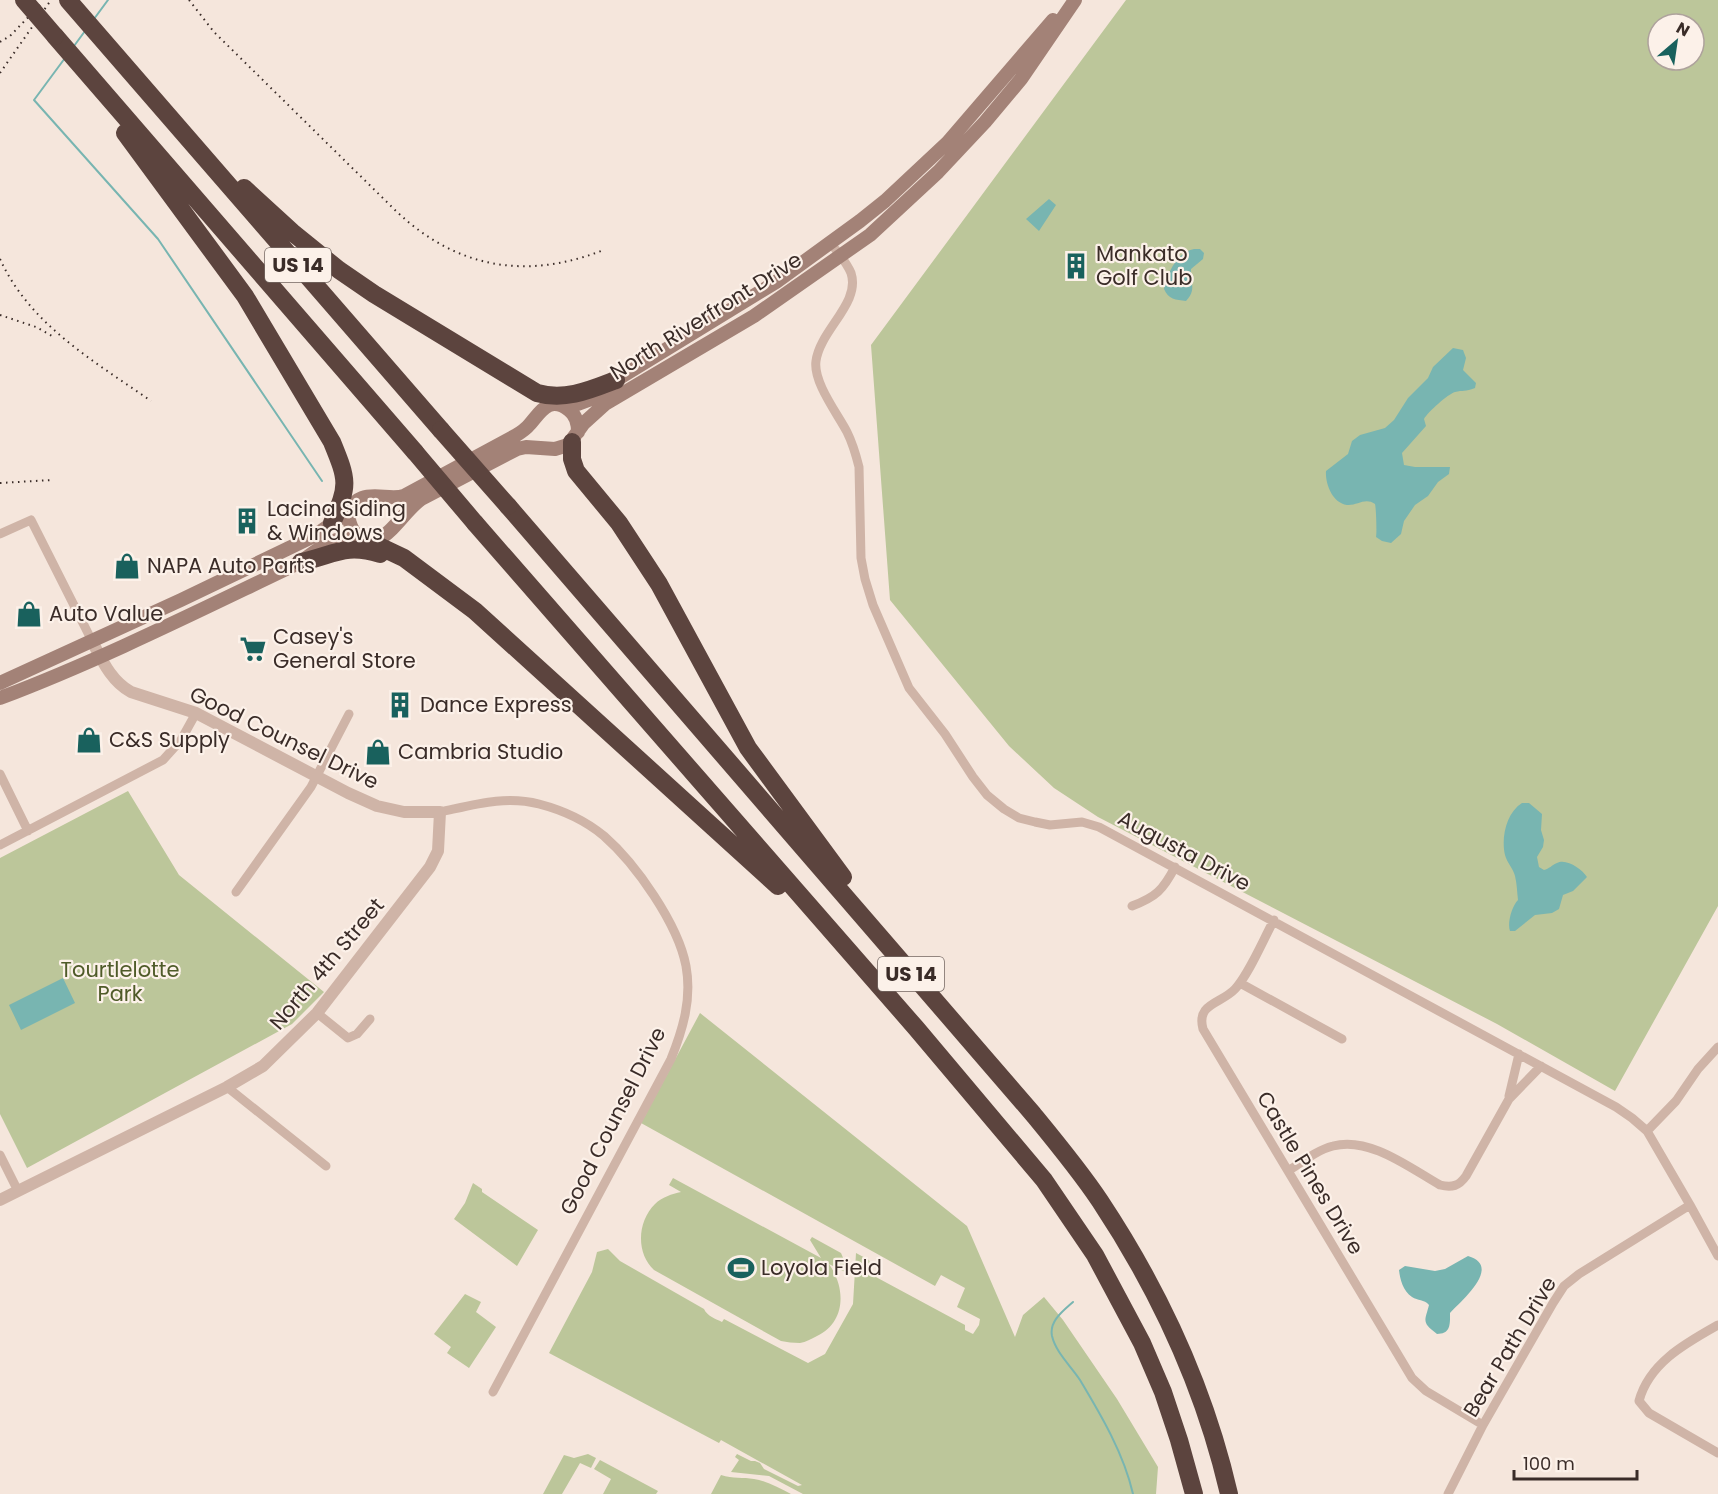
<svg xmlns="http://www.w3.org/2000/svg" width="1718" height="1494" font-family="Poppins,sans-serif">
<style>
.green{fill:#bcc69a;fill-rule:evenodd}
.water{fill:#78b5b1}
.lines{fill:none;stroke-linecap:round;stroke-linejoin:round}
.stream{stroke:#78b5b1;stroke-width:2}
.minor{stroke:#cfb4a7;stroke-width:9}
.tertiary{stroke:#cfb4a7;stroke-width:12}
.secondary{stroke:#a38277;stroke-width:14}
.motorway{stroke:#5c443e;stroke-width:18}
.rail{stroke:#3a2c28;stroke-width:2;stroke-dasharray:1.5 4.5;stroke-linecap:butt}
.motorway-bridge{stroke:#5c443e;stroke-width:18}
.labels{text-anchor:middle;stroke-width:4.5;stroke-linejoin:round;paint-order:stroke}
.shield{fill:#fcf1e9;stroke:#746762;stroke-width:1.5}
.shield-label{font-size:20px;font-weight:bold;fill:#3a2c28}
.poi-label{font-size:21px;fill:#3a2c28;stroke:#fcf1e9;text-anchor:start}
.street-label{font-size:21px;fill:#3a2c28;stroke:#fcf1e9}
.park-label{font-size:21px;fill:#4f5b29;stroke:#fcf1e9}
</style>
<rect width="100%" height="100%" fill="#f5e6dc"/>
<path class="green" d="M1126,0H1718V906L1615,1091L1497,1024L1098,817L1054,788L1009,746L890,600L871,345ZM1658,24H1694V60H1658Z
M128,791L179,875L324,992L292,1024L27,1168L0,1114V858Z
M700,1013L967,1226L1015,1337L1023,1315L1044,1297L1063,1320L1117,1399L1158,1467L1156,1494H803L769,1476L731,1472L739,1460L735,1457L737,1454L751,1461H755L760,1463L764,1469L798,1486L802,1485L721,1440L719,1443L549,1353L592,1272L597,1252L608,1249L620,1261L704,1309C707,1316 716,1319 722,1322L724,1319L808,1363L825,1354L853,1304L856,1253L869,1260L874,1276L965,1325V1330L973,1334L979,1325L980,1319L957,1307L965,1288L941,1275L935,1286L641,1123Z
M673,1178L821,1258L810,1240L812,1237L841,1253L850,1274L847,1276L845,1272L829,1264C846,1288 846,1322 817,1336C811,1339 806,1342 800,1343C793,1343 787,1342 781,1341L654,1270C636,1253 637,1222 655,1204C662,1197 672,1194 681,1192L669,1185Z
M473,1183L482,1189V1192L538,1230L517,1266L454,1219L465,1203Z
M465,1294L481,1302L476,1312L496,1327L469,1368L447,1353L451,1347L434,1334Z
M588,1454L596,1458L591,1468L580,1463L562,1494H543L564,1455L574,1458Z
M600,1460L658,1491L656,1494H603L611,1479L594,1469Z
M721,1475C733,1479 743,1477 754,1479C767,1481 779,1488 791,1494H711Z"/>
<path class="water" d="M1049,199L1056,205L1039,231L1026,219Z
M1194,249H1200L1204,253L1203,259L1191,269C1190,282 1197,290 1186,301C1176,300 1168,299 1164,289C1167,274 1177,252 1194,249Z
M1453,348L1463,350L1466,358L1463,370L1476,383L1475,388C1465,392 1463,390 1455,392C1448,394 1428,412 1424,419L1426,426L1402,453L1404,465L1415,467H1450L1449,474L1438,482L1428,496L1415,505L1404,521L1401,534L1391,543L1382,541L1376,537C1377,533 1376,507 1375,504C1365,497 1357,506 1347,505C1332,503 1325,483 1326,471L1348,454L1352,441L1360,435L1385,428L1394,420L1408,398L1428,378L1433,367Z
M1522,803H1529L1542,814L1541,830L1544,840L1543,847L1537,857L1539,867L1544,870C1549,869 1552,865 1557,863C1566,858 1582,869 1587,877L1573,891L1563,895L1559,909L1552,913L1535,915L1515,931H1510C1507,923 1512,906 1518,900C1517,892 1517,884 1515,876C1513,868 1507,863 1505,855C1501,838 1506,813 1522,803Z
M63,978L75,1003L21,1030L9,1005Z
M1468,1256C1503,1266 1461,1301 1450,1313C1450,1324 1451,1334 1437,1334C1421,1322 1425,1321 1429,1305C1424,1299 1418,1301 1412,1297C1403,1291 1400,1279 1399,1270L1405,1266L1435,1271L1445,1269Z"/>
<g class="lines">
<path class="stream" d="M94,19L108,0
M74,46L85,31
M65,58L34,100L158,239L322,481
M1073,1302C1063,1311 1049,1321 1052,1336C1056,1353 1071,1366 1080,1380C1101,1415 1124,1454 1133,1494"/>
<path class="minor" d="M830,242C837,252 846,261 851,273C861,303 820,330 816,361C813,382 837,413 847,432C853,444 856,455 859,467L861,558L865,579L873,605L909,688L945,734L973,777L987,795L1004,809L1019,818L1035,822L1050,825L1082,822L1099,827L1616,1107L1632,1118L1647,1131L1690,1205L1718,1256
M0,534L31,520L92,641
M0,774L28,831
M440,812C473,805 505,795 539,804C562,810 586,821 604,836C636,864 678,924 686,966C692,999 683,1029 671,1059L493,1392
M0,845L163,760L181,740L196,713
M236,892L311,787L349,714
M1132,906C1156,897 1163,890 1175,867
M1274,920C1263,940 1249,974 1235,989C1221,1004 1196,1003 1203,1029L1412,1378L1426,1391L1483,1425
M1240,983L1342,1039
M317,1013L348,1038L357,1034L370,1019
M227,1087L326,1166
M1509,1096L1519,1054
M1647,1131L1676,1101L1698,1069L1718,1047
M0,1155L18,1191
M1288,1171C1302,1162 1317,1150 1333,1146C1369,1136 1410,1168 1440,1185C1452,1188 1459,1186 1466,1176L1509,1099L1541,1066
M1718,1325C1686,1343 1649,1363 1639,1401L1649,1413L1718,1453
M1448,1494L1483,1425L1553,1303L1564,1286L1579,1274L1690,1205"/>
<path class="tertiary" d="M0,1200L227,1087L263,1066L317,1013L430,867L438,851L440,812H404L377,806L348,793L196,713L131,692C111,681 102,660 92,641"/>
<path class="secondary" d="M567,408L594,398L616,380L776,282L860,221L885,201L948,142L1053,20
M578,432C578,423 576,415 569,410C550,395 541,411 530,424C526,429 520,433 515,436L404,496C391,500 375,493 362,498C335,508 354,551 380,538C391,534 407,509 421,499L517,449L526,447L555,449L568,445L584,423L605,404L754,316L870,235L938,172L985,122L1021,79L1075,0
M0,683L181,600L314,536L340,518
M0,698C103,659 202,609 301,562C317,549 336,536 357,536"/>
<path class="motorway" d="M68,0L441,430
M55,36L415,452
M125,133L245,296L332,442C348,481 349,485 332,523
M244,188L292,232L339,270L374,294L537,393C565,401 590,390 616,380
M572,442V459L576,471L619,523L659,584L748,748L843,877
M508,506L1033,1114C1056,1142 1080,1171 1100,1201C1159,1290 1205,1390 1229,1494
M475,523L916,1028L1044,1180L1095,1255L1142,1343L1163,1392L1179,1440L1194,1494
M368,541L404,558L475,611L778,886
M301,562C334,555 345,543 380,554"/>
<path class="rail" d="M189,0L214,32L397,212C457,268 525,280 601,251
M0,42L10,36L40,5
M0,73L51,0
M0,259C30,325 94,361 151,401
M0,315L36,327L54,337
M0,483L52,480"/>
<path class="motorway-bridge" d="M24,0L55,36
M441,430L508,506
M415,452L475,523"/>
</g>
<defs>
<g id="building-bare" transform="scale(2.07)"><path d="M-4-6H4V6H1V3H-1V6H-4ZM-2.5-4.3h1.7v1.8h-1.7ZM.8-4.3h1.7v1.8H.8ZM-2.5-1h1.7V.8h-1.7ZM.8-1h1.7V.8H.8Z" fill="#19615d" stroke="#fcf1e9" stroke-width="2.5" paint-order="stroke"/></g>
<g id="shop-bare" transform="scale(2.07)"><path d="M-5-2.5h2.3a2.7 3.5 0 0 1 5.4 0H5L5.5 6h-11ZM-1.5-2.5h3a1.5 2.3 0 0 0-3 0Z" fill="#19615d" stroke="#fcf1e9" stroke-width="2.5" paint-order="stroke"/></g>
<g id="supermarket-bare" transform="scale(2.07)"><path d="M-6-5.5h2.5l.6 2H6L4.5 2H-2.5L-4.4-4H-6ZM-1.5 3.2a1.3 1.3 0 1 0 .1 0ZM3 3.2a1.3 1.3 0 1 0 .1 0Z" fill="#19615d" stroke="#fcf1e9" stroke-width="2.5" paint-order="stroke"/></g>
<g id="stadium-bare" transform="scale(2.07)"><path d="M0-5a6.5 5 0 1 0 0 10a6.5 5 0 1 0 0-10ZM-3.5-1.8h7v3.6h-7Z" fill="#19615d" stroke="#fcf1e9" stroke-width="2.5" paint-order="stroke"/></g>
</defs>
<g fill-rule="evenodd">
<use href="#building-bare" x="1076" y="266"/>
<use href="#building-bare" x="247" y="521"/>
<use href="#shop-bare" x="127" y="566"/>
<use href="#shop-bare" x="29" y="614"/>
<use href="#supermarket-bare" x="253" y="649"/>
<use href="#building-bare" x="400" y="705"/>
<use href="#shop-bare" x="89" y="740"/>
<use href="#shop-bare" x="378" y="752"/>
<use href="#stadium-bare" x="741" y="1268"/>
</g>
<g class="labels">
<g class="shield">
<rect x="265" y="248" width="66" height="34" rx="4.5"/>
<rect x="878" y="957" width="66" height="34" rx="4.5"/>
</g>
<g class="shield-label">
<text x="298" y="272">US 14</text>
<text x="911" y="981">US 14</text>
</g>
<g class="poi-label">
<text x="1096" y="261">Mankato<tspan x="1096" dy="24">Golf Club</tspan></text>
<text x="267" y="516">Lacina Siding<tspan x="267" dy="24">&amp; Windows</tspan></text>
<text x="147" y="573">NAPA Auto Parts</text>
<text x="49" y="621">Auto Value</text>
<text x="273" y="644">Casey's<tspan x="273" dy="24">General Store</tspan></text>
<text x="420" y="712">Dance Express</text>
<text x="109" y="747">C&amp;S Supply</text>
<text x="398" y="759">Cambria Studio</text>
<text x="761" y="1275">Loyola Field</text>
</g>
<g class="street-label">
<text transform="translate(706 316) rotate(-32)" y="7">North Riverfront Drive</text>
<text transform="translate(284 738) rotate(26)" y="7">Good Counsel Drive</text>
<text transform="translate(1184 851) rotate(28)" y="7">Augusta Drive</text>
<text transform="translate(327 964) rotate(-50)" y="7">North 4th Street</text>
<text transform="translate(613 1121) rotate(-63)" y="7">Good Counsel Drive</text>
<text transform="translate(1310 1173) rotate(59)" y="7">Castle Pines Drive</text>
<text transform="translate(1510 1347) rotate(-59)" y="7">Bear Path Drive</text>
</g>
<g class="park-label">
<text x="120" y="977">Tourtlelotte<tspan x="120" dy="24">Park</tspan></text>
</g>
</g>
<g transform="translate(1676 42) rotate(29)"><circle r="28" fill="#fcf1e9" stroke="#aea29c" stroke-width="1.5"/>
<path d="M0-4.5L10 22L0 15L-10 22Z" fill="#19615d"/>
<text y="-9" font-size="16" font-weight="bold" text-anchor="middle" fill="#3a2c28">N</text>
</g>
<path d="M1514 1470v9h123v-9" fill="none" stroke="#3a2c28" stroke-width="3"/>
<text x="1523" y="1470" font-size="18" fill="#3a2c28" stroke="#fcf1e9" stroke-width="4.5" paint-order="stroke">100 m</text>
</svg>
